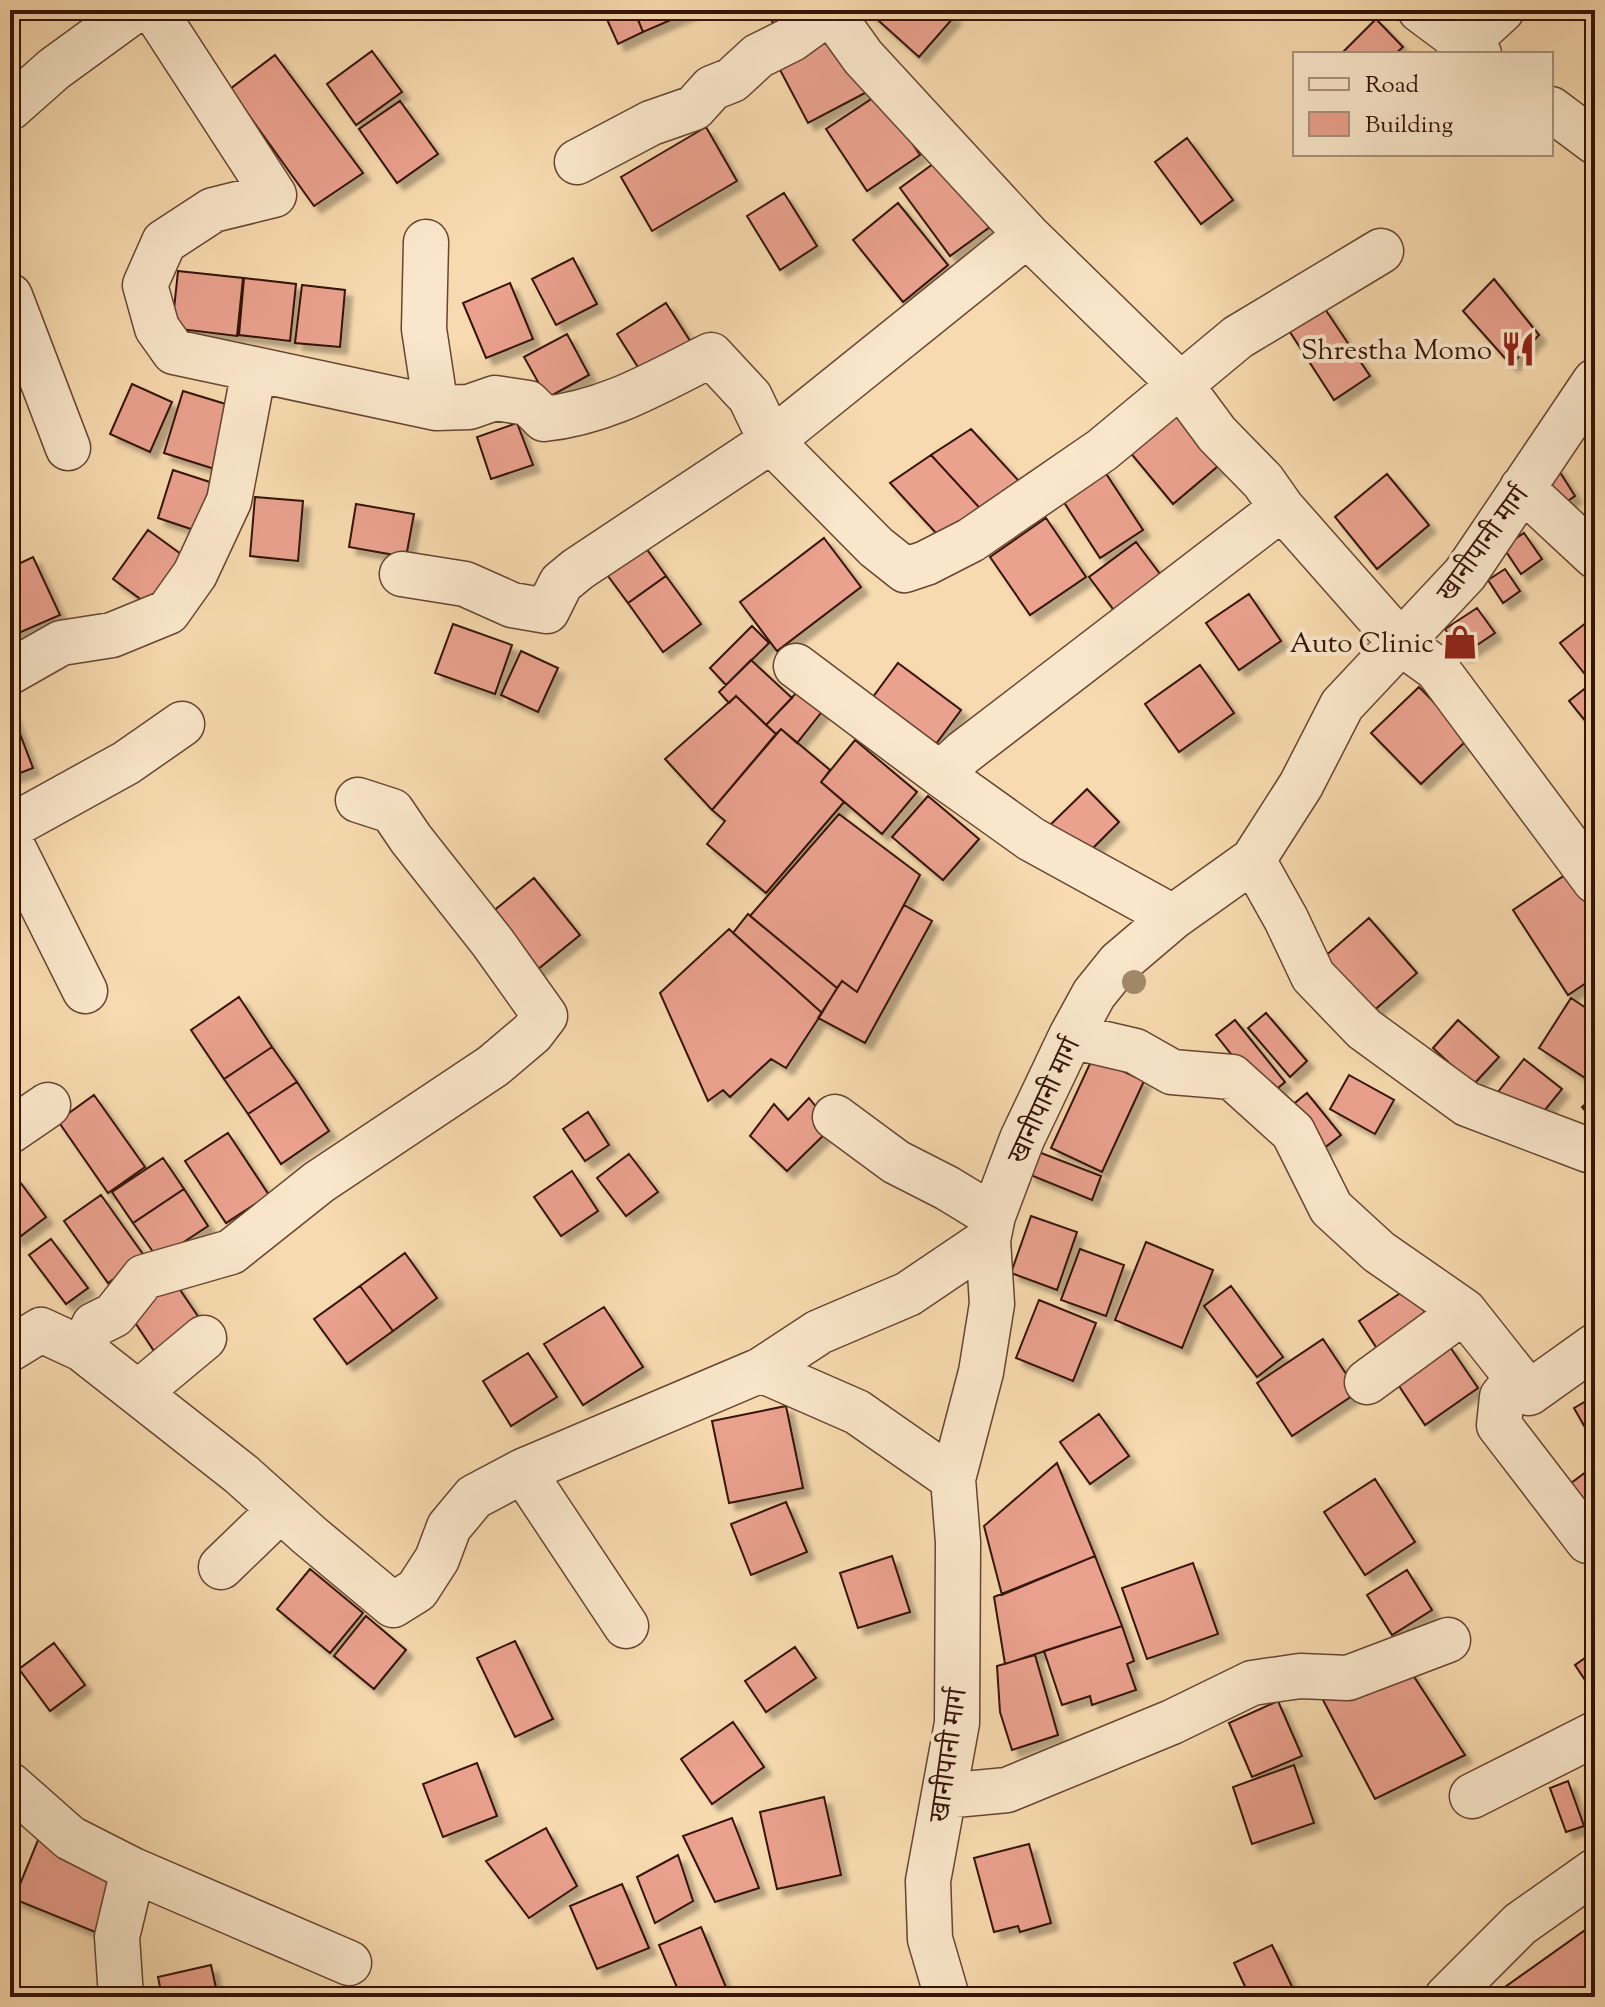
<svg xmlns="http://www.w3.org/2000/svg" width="1605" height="2007" font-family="'Sorts Mill Goudy','Noto Serif Devanagari',serif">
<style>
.building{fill:#eaa18e;stroke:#351307;stroke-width:2;filter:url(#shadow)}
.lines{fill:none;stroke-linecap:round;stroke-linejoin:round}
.minor-casing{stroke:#664531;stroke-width:47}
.minor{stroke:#fae7cb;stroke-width:44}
.tree{fill:#a38969}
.labels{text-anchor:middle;stroke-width:8;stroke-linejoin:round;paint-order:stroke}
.poi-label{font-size:28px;fill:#351307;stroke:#fae7cb;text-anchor:end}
.street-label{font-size:28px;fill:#351307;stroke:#fae7cb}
</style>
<defs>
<filter id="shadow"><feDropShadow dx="7" dy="7" stdDeviation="2" flood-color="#0004"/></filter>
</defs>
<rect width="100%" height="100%" fill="#f7daaf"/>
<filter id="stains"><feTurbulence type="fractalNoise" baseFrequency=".0025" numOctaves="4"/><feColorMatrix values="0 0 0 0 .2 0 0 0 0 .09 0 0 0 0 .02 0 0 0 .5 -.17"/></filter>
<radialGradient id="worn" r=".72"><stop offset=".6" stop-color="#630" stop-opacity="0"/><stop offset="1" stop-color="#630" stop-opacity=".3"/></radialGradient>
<path class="building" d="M616,10H634L643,32L618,44L605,15Z
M634,10H694L643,32Z
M764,10H801L777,28Z
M871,10H945L954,17L919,57L869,12Z
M1376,19L1403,47L1395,54H1341Z
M835,37L865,93L808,123L778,66Z
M372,51L402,92L356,125L327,84Z
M275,55L363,173L314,206L230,89Z
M879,94L920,155L867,191L826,129Z
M400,101L438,154L397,183L359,129Z
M706,127L737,181L652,231L621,177Z
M1187,138L1233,200L1201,224L1155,162Z
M944,156L994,224L950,256L900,188Z
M784,193L817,246L780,270L747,216Z
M898,203L948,265L903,302L853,240Z
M573,258L597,304L556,325L532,279Z
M178,271L243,278L237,336L172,328Z
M244,278L296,284L290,341L239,335Z
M1494,279L1539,335L1511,365L1463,311Z
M510,283L533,339L486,358L463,303Z
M302,285L345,290L340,347L295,343Z
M666,303L692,344L643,375L617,334Z
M1323,306L1370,376L1334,400L1288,329Z
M567,334L589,375L547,398L524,357Z
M132,384L172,402L150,452L110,434Z
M183,391L242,409L224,472L164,453Z
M1176,403L1224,461L1173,504L1124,445Z
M517,423L533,465L491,479L477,437Z
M971,429L1028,491L988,517L931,455Z
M931,455L988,517L947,545L890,483Z
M1101,466L1143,530L1100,558L1058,493Z
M1556,466L1575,496L1550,513L1531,484Z
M173,470L219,485L203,533L158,518Z
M1387,474L1429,525L1377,569L1335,517Z
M255,497L303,501L298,561L250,556Z
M356,504L414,514L406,557L349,547Z
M1046,518L1086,577L1030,615L990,557Z
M148,530L185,557L150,606L113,579Z
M1524,533L1542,559L1521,574L1503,547Z
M824,538L861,587L777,651L740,602Z
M1136,542L1166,582L1119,617L1089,577Z
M643,544L666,576L628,603L605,572Z
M33,557L60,615L14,635L10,626V568Z
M1505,569L1520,591L1503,603L1488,580Z
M666,576L701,624L663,652L628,603Z
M1249,594L1281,641L1239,670L1206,623Z
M1477,608L1495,633L1462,655L1445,629Z
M1595,616V681L1592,683L1560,643Z
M453,624L512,645L495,694L435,673Z
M752,626L769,643L726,685L710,668Z
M521,651L558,668L538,712L501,695Z
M751,660L792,698L766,725L736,696L729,703L719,692Z
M898,663L961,710L930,752L867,705Z
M1200,665L1234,713L1179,752L1145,704Z
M1592,683L1595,687V733L1569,701Z
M1419,687L1469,738L1421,784L1371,733Z
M799,690L824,709L797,743L781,729L776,734L766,725Z
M736,696L776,734L712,810L665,759Z
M12,713L33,768L10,777V714Z
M781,729L830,770L821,782L844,802L766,893L707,844L725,821L712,810Z
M855,740L917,792L882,834L821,782Z
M1087,789L1119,822L1081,860L1048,827Z
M928,796L979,839L943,880L892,837Z
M839,814L920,875L857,992L842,981L837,988L750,916Z
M1571,871L1595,908V977L1568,995L1513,910Z
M534,878L580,935L532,974L486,917Z
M904,905L932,921L865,1043L818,1018L842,981L857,992Z
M748,914L837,988L822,1013L733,933Z
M1369,918L1417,973L1371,1013L1323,958Z
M729,929L822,1013L786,1068L771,1059L730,1097L723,1090L708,1101L660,993Z
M239,997L272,1047L224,1079L191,1030Z
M1571,998L1595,1014V1073L1590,1081L1539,1048Z
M1266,1013L1307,1061L1290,1077L1248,1028Z
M1235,1020L1285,1082L1266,1098L1216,1035Z
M1458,1020L1499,1057L1473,1085L1433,1048Z
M272,1047L297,1082L248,1114L224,1079Z
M1093,1057L1144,1081L1102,1172L1051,1148Z
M1524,1059L1562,1089L1536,1121L1498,1092Z
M1349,1075L1394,1100L1375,1134L1330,1109Z
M297,1082L329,1131L281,1164L248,1114Z
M1307,1093L1341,1135L1319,1152L1285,1111Z
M94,1095L145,1167L108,1193L58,1121Z
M1595,1096V1122L1582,1107Z
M809,1098L832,1127L787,1171L750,1136L774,1104L788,1120Z
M588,1112L609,1145L585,1161L563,1129Z
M228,1133L269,1195L226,1223L185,1161Z
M1036,1151L1101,1176L1092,1200L1028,1174Z
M629,1154L658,1192L626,1216L597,1178Z
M163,1158L184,1189L133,1223L112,1192Z
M572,1171L598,1211L561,1236L534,1197Z
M17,1178L46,1217L17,1239L10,1230V1183Z
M184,1189L208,1226L158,1259L133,1223Z
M101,1195L145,1257L108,1283L64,1221Z
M1031,1216L1077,1232L1057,1290L1011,1273Z
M51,1239L88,1288L66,1304L29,1255Z
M1146,1242L1213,1270L1182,1348L1115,1320Z
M1080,1249L1124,1265L1106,1316L1061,1300Z
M405,1253L437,1298L393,1331L360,1286Z
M174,1281L206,1328L160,1360L128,1312Z
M360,1286L393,1331L347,1364L314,1319Z
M1231,1286L1283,1357L1257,1377L1204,1306Z
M1408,1288L1428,1317L1378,1350L1359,1321Z
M1039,1300L1096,1323L1073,1381L1016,1358Z
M604,1307L643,1367L583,1405L544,1344Z
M1323,1339L1358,1392L1292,1436L1257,1383Z
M1448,1344L1478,1388L1425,1425L1395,1380Z
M528,1353L557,1397L511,1426L483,1381Z
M1595,1396V1445L1574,1408Z
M786,1406L803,1488L729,1503L712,1421Z
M1099,1414L1129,1456L1090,1484L1060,1442Z
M1057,1463L1095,1556L1002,1595L984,1526Z
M1594,1466L1595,1513L1578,1525L1555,1495Z
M1375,1479L1415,1542L1365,1575L1324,1512Z
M786,1502L807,1552L751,1575L731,1524Z
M892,1556L910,1612L858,1628L840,1573Z
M1095,1556L1122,1626L1005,1664L994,1597Z
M1193,1563L1218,1634L1147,1659L1122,1588Z
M310,1569L363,1613L330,1653L277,1609Z
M1407,1570L1432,1610L1392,1635L1367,1595Z
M366,1616L406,1650L374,1689L334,1656Z
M1122,1626L1134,1661L1127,1664L1136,1690L1092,1705L1090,1696L1062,1705L1044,1651Z
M515,1641L553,1719L515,1737L477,1658Z
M54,1643L85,1685L50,1711L19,1669Z
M795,1647L816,1678L766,1712L745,1681Z
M1595,1651V1695L1575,1665Z
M1035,1655L1058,1735L1012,1750L1000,1712L997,1666Z
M1407,1666L1465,1755L1375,1799L1323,1700Z
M1278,1701L1302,1756L1252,1777L1229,1723Z
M733,1722L764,1767L712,1804L681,1759Z
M477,1763L497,1816L443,1837L423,1784Z
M1294,1765L1314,1823L1252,1844L1233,1787Z
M1568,1781L1584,1826L1566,1832L1550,1788Z
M824,1797L841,1875L777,1889L760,1812Z
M732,1818L759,1888L715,1902L683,1836Z
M546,1828L577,1886L529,1918L486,1861Z
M38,1840L129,1877L105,1936L14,1899Z
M1029,1844L1051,1923L1020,1932L1018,1926L994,1932L974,1858Z
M678,1855L693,1901L655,1923L637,1877Z
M622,1884L649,1948L597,1969L570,1906Z
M1595,1923V1997H1491Z
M701,1927L730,1997H681L659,1945Z
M1272,1945L1297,1997H1250L1234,1963Z
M211,1965L218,1997H162L158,1977Z"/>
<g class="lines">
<g class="minor-casing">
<path id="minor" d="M154,10L274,195L213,210L164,242L145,285L157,328L174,352L436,408L469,407L495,398L528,403L544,419C607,412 655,383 711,355L750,397L771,441L876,547L905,570L926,563L971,540L1102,450L1238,337L1381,251
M1420,10L1479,54
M830,11L863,57L1027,235L1180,384L1217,434L1263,481L1282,508L1401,643L1437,669L1595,881
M1465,44L1502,10
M10,108L54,69L135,10
M1551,109L1595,142
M577,162L651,123L694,108L712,88L732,80L758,56L792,39L832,10
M426,242L424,329L436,408
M10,296L68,448
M1522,488L1595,556
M402,574L465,584L512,605L547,611L561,583L578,569L771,441L1027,235
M796,666L940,774
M10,672L61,643L112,635L168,612L195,574L229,501L254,370
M10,827L126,763L182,724
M10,841L85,991
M1253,860L1286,919L1313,976L1364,1029L1467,1104L1588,1150
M1173,917L1031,839L940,774L963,753L1282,508
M1071,1036L1135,1051L1172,1072L1232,1077L1293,1132L1331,1208L1379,1252L1464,1311L1529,1393L1595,1346
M835,1117L896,1162L947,1188L993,1216
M10,1131L48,1105
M10,1349L41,1330L82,1349L241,1474L309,1535L393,1605L417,1590L437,1559L449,1527L474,1497L523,1471L761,1370L819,1332L908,1294L988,1240
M82,1349L94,1325L114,1315L144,1277L231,1252L319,1182L493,1066L532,1033L545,1016L493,943L411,839L392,811L358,800
M761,1370L857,1412L953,1479
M1517,1378L1502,1397L1499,1425L1588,1541L1595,1542
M1367,1382L1464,1311
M138,1393L204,1338
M523,1471L626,1626
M221,1567L280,1510
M10,1785L70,1838L133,1870L117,1937L121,1997
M944,1796L1007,1790L1172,1722L1252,1683L1300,1676L1348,1678L1448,1640
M1472,1796L1595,1734
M133,1870L349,1963
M947,1997L930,1939L928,1881L957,1723L958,1542L953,1479L981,1372L992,1304L988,1240L993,1216L1022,1139L1071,1036L1094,994L1119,963L1173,917L1253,860L1301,785L1342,705L1465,574L1595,381
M1447,1997L1520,1924L1595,1871"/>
</g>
<use href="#minor" class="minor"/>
</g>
<circle class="tree" cx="1134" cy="982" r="12"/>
<defs>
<g id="restaurant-bare" transform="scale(2.76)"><path d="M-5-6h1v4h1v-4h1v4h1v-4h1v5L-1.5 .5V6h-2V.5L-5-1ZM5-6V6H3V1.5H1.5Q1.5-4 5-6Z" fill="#8f2418" stroke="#fae7cb" stroke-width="2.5" paint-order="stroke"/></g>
<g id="shop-bare" transform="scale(2.76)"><path d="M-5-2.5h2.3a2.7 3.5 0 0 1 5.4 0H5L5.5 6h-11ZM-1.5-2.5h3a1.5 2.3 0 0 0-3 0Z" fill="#8f2418" stroke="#fae7cb" stroke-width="2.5" paint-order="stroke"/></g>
</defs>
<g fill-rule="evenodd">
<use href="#restaurant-bare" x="1518" y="349"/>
<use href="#shop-bare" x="1460" y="642"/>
</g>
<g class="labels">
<g class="poi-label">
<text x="1492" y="359">Shrestha Momo</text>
<text x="1434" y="652">Auto Clinic</text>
</g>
<g class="street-label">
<text transform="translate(1482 543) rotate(-54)" y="10">खानीपानी मार्ग</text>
<text transform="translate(1043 1100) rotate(-65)" y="10">खानीपानी मार्ग</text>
<text transform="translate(947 1755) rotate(-82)" y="10">खानीपानी मार्ग</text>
</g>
</g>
<rect width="1605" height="2007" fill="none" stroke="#f7daaf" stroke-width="40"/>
<rect x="12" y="12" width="1581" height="1983" fill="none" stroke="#351307" stroke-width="4"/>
<rect x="20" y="20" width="1565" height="1967" fill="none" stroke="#351307" stroke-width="2"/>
<rect x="1293" y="52" width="260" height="104" fill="#fae7cb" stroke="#ab927d" stroke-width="2"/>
<rect x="1309" y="78" width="40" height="12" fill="#fae7cb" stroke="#ab927d" stroke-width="2"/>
<text x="1365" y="92" font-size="24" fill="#351307">Road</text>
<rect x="1309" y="112" width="40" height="24" fill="#eaa18e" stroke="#ab927d" stroke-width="2"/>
<text x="1365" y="132" font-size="24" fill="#351307">Building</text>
<rect width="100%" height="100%" filter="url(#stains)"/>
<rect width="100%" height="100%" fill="url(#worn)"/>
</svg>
